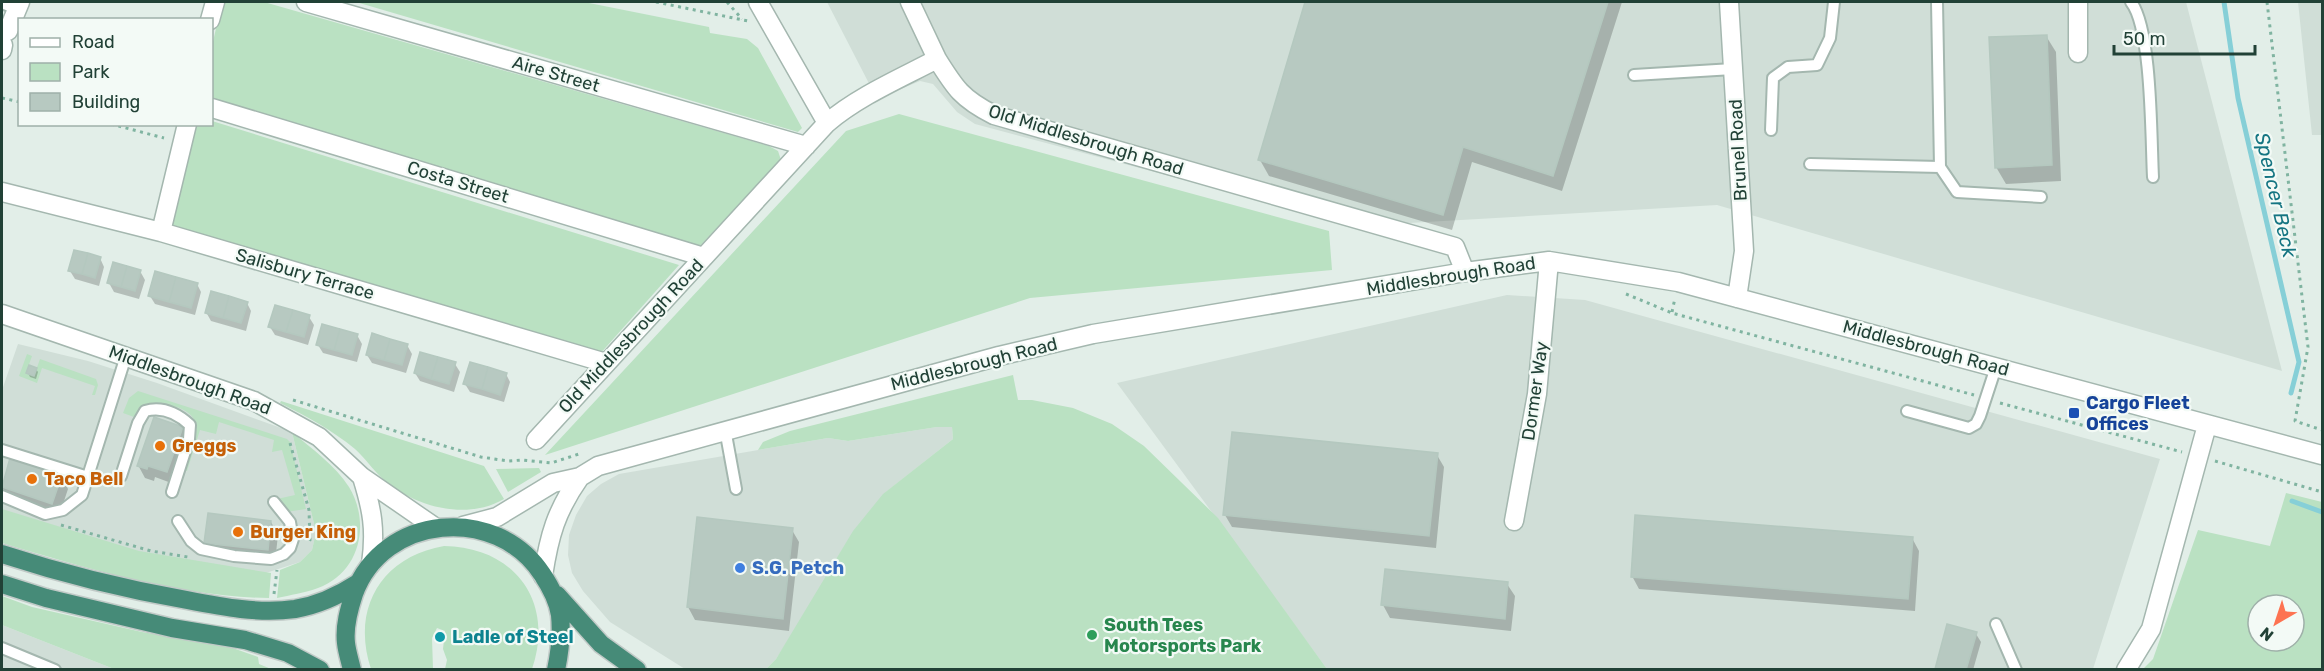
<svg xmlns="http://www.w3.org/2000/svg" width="2324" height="671" font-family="Rubik,sans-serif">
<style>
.built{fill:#d0ded7}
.green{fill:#bae1c2;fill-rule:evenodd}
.shadow{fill:#0003}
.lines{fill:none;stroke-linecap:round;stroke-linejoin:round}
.stream{stroke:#86cfd7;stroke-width:5}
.building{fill:#b7c9c1;stroke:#b4c8bf;stroke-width:1.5}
.service-casing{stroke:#a4b7af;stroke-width:14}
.minor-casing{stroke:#a4b7af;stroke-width:21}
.trunk-casing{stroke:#c1cac7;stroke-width:21}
.path{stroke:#80b4a1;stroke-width:3;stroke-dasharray:3 4.5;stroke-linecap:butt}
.service{stroke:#fff;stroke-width:10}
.minor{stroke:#fff;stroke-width:18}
.trunk{stroke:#468b78;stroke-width:18}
.transit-dot{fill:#1a4fb4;stroke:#f3faf6;stroke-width:2}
.food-dot{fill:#e8710a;stroke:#f3faf6;stroke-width:2}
.shop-dot{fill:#3f7fe0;stroke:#f3faf6;stroke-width:2}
.leisure-dot{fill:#2e9e5b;stroke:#f3faf6;stroke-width:2}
.culture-dot{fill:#0f9aa8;stroke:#f3faf6;stroke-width:2}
.labels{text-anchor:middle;stroke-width:4.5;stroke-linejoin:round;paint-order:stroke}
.street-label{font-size:18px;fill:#214136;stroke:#f3faf6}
.transit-label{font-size:18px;font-weight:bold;fill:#164399;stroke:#f3faf6;text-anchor:start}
.food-label{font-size:18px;font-weight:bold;fill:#c56008;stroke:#f3faf6;text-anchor:start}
.shop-label{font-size:18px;font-weight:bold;fill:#366cbe;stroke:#f3faf6;text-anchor:start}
.leisure-label{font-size:18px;font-weight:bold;fill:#27864d;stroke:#f3faf6;text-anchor:start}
.culture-label{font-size:18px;font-weight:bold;fill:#0d838f;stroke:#f3faf6;text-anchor:start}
.water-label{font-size:20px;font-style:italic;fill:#157582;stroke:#f3faf6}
</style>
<rect width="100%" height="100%" fill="#e2eee8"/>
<path class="built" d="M827,2H2186L2282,371L1717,205L1357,226L975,124L957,112L933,84L920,81L877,99Z
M2298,2H2322V135H2312Z
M1507,295L1585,300L2160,459L2093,669H1327L1117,383Z
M18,344L88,361L157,383L292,432L316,532L312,550L300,562L235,583L2,523V390Z
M937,427H952L953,439L886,492L776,659L766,669H685L610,622L583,591L572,573L568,555L569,535L576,515L587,496L601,484L619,474L828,438L848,441Z
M2,625L114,669H2Z"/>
<path class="green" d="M222,2H264L769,146L778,151L781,160L696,250L212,105V46Z
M356,2H584L709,27L710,33L747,39L758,48L802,128L798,132Z
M899,114L1329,231L1332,270L1030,298L545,455L846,131Z
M212,121L679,265L599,355L171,227L193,125L212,124Z
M27,354L32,356L26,373L34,376L40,359L96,379L98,385L95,395H92L95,386L42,368L37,383L19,376Z
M1013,375L1018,400H1032L1073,408L1112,424L1144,446L1218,518L1327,669H766L776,659L853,531L883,494L953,439L952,427H937L848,441L828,438L758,450L763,442L790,431Z
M138,391L287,439L290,442L306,509L286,512L277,499L295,495L282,450L272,452L274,440L219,422L216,434L200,430L187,471L183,470C188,456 199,435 194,420C189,405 144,395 134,417L123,413L129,398Z
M281,401L484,466L504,499C467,521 414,507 383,479C373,470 365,458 355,449C332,430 306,416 280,403Z
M292,432C312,449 335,465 349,487C371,523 360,573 318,588C305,593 290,595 277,598L280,570L300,562L312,550L316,532Z
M539,468L541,472L508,492L496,469Z
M2286,493L2322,502V669H2143L2153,659L2198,530L2270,546ZM2258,605H2294V641H2258Z
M2,509L139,551L271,573L269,598C182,597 85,568 2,543Z
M444,546C515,547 555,602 532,669H445L447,660L443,649L445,631L437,628L432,638L433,669H371C351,609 381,557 444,546Z
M2,596L32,607L142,632L227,646L258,657L259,664L271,669H114L2,625Z"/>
<path class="shadow" d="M1307,2H1622L1562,191L1472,162L1452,230L1269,176L1260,160Z
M2046,36L2056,52L2061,181L2006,184L1996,167Z
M100,258L104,267L99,286L75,279L70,271Z
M140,271L145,280L139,299L114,292L109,283Z
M197,284L201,292L195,315L155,304L150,296Z
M247,303L251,311L246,331L211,321L206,312Z
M309,317L314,325L308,345L275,335L270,327Z
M357,335L362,344L357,362L323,353L318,345Z
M407,345L412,354L406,373L372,363L367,355Z
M455,364L460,372L454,392L420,381L415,373Z
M36,369L38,372L36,379L30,377L28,373Z
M506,374L510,382L504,402L470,392L465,384Z
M182,428L189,441L174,484L155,477L154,481L145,478L138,465Z
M1437,455L1444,467L1436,548L1232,527L1225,515Z
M11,460L61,476L68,489L59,516L9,499L2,487Z
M698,518L792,530L799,542L789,631L695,620L688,607Z
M271,522L278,535L275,562L213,555L206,543Z
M1912,538L1919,551L1915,611L1639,589L1632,576Z
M1507,584L1515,596L1511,631L1390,618L1383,605Z
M1976,634L1981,642L1973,670H1937Z"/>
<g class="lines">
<path class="stream" d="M2224,2L2238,98L2299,362L2291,393
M2292,501L2322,512"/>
</g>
<path class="building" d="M1305,2H1608L1553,176L1463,147L1443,215L1258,160Z
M2047,35L2052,165L1995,168L1989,37Z
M74,250L88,253L82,274L68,271Z
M88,253L101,257L95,278L82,274Z
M113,262L127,266L121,287L107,283Z
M127,266L141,270L135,291L121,287Z
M155,271L176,277L169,302L148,296Z
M176,277L198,283L191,308L169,302Z
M211,291L229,296L223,318L205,313Z
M229,296L248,302L241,323L223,318Z
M275,305L293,310L286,332L268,327Z
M293,310L310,315L304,337L286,332Z
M322,324L340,329L334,350L316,345Z
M340,329L358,334L352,355L334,350Z
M372,333L390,339L384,360L366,355Z
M390,339L408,344L402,365L384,360Z
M420,352L438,357L431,379L414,373Z
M438,357L456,362L449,384L431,379Z
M470,362L488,367L482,389L463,384Z
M29,365L37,368L34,376L26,373Z
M488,367L507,373L500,395L482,389Z
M154,417L183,427L167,472L148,466L147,469L137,466Z
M1232,432L1438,453L1429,536L1223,515Z
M10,458L62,475L52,504L2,487Z
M208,513L271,521L268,550L204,543Z
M1635,515L1913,537L1908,599L1631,577Z
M697,517L793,528L783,619L687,607Z
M1385,569L1508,582L1505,619L1381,605Z
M1947,624L1977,632L1966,670L1935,669Z"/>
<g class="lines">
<g class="service-casing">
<path id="service" d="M2131,2C2152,28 2151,140 2153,177
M2,3L16,9
M1634,75L1733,69
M1771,130L1773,78L1788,67L1817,65L1830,38L1834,2
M1810,164L1940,167L1937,2
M1940,167L1957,192L2041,197
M1907,411L1969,428L1976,424L1980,416L1996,367
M725,429L736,489
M2,450L88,477
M121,476L138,423L145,411C162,406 177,413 190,425L189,439L172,492
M2,496L45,514L63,510L82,495L126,356
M178,521L191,541L201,549L234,556L271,559L284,554L290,548L293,539L290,522L274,502
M1996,624L2016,670
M2,648L55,670"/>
</g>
<g class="minor-casing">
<path id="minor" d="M306,2L806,146
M758,2L827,123
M910,2L937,59
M1729,2L1744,251L1737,298
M2078,2V53
M210,20L215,2
M8,31L20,2
M2,50L3,45
M212,108L704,257
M2,192L161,232L606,363
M161,232L187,124
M2,314L254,401L319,437L362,477L436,528
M536,440L827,123C859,96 899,79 937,59C955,88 962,99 994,115L1455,247L1465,272
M362,477C372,509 376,530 371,564
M1514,521L1537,394L1549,261
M463,526L497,517L553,483L580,477L598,466L999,356L1093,334L1465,272L1549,261L1678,282L2322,455
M543,576C549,536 556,511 580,477
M2126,670L2151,629L2207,425"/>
</g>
<g class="trunk-casing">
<path id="trunk" d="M2,554C63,574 124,589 187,600C223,607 259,614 295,609C319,605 338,596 358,583
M2,584L46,598L172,628L245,640L288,653L320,670
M557,595L601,644L637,670
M352,670C350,661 347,652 346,643C344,626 349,609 354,594C383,514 496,504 542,574C550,586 558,601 560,615C562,634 560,651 556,670"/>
</g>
<path class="path" d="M656,2L748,21
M727,2L742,19
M2267,2L2308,347L2295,421L2322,430
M2,98L20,102
M111,124L164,138
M1626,294L1672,313L1974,395
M1672,312L1675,298
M293,400L481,457L508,461L522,460L551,463L579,454
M2000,403L2182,452
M290,443L309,510L310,540L308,544
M2215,461L2322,492
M61,525L151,551L188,557
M274,594L277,570"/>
<use href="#service" class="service"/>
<use href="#minor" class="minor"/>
<use href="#trunk" class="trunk"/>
</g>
<rect class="transit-dot" x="2068" y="407" width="12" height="12" rx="3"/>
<g class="food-dot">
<circle cx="160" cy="446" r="6"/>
<circle cx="32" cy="479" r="6"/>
<circle cx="238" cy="532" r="6"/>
</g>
<circle class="shop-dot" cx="740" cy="568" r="6"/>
<circle class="leisure-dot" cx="1092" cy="635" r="6"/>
<circle class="culture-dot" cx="440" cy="637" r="6"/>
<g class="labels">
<g class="street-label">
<text transform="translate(556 74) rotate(16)" y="6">Aire Street</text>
<text transform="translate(1086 140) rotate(17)" y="6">Old Middlesbrough Road</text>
<text transform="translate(1738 150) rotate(-93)" y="6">Brunel Road</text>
<text transform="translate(458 182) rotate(17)" y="6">Costa Street</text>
<text transform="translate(305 274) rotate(16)" y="6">Salisbury Terrace</text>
<text transform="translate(1451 276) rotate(-9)" y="6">Middlesbrough Road</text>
<text transform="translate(631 336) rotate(-47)" y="6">Old Middlesbrough Road</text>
<text transform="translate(1926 348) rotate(15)" y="6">Middlesbrough Road</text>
<text transform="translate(974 364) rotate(-14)" y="6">Middlesbrough Road</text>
<text transform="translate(190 380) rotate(20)" y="6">Middlesbrough Road</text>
<text transform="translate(1535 391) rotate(-82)" y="6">Dormer Way</text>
</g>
<g class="transit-label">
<text x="2086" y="409">Cargo Fleet<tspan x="2086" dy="21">Offices</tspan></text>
</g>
<g class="food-label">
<text x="172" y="452">Greggs</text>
<text x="44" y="485">Taco Bell</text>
<text x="250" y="538">Burger King</text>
</g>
<g class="shop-label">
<text x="752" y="574">S.G. Petch</text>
</g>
<g class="leisure-label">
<text x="1104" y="631">South Tees<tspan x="1104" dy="21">Motorsports Park</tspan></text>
</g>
<g class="culture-label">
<text x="452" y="643">Ladle of Steel</text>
</g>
<g class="water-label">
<text transform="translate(2276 195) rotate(77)" y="7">Spencer Beck</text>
</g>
</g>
<rect width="2324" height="671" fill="none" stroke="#214136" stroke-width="6"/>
<rect x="18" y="18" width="195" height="108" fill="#f3faf6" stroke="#9fb0a9" stroke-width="1.5"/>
<rect x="30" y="38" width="30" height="9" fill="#ffffff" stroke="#9fb0a9" stroke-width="1.5"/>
<text x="72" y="48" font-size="18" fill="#214136">Road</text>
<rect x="30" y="63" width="30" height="18" fill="#bae1c2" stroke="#9fb0a9" stroke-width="1.5"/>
<text x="72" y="78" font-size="18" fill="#214136">Park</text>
<rect x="30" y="93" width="30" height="18" fill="#b7c9c1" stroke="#9fb0a9" stroke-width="1.5"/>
<text x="72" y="108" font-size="18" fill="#214136">Building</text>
<g transform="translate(2276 623) rotate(219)"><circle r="28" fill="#f3faf6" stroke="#9fb0a9" stroke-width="1.5"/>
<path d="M0-4.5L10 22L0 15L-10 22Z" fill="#fd7351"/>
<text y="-9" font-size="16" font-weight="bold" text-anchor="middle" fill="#214136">N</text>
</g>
<path d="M2114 45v9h141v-9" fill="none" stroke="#214136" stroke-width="3"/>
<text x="2123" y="45" font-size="18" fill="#214136" stroke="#f3faf6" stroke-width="4.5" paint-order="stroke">50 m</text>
</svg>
